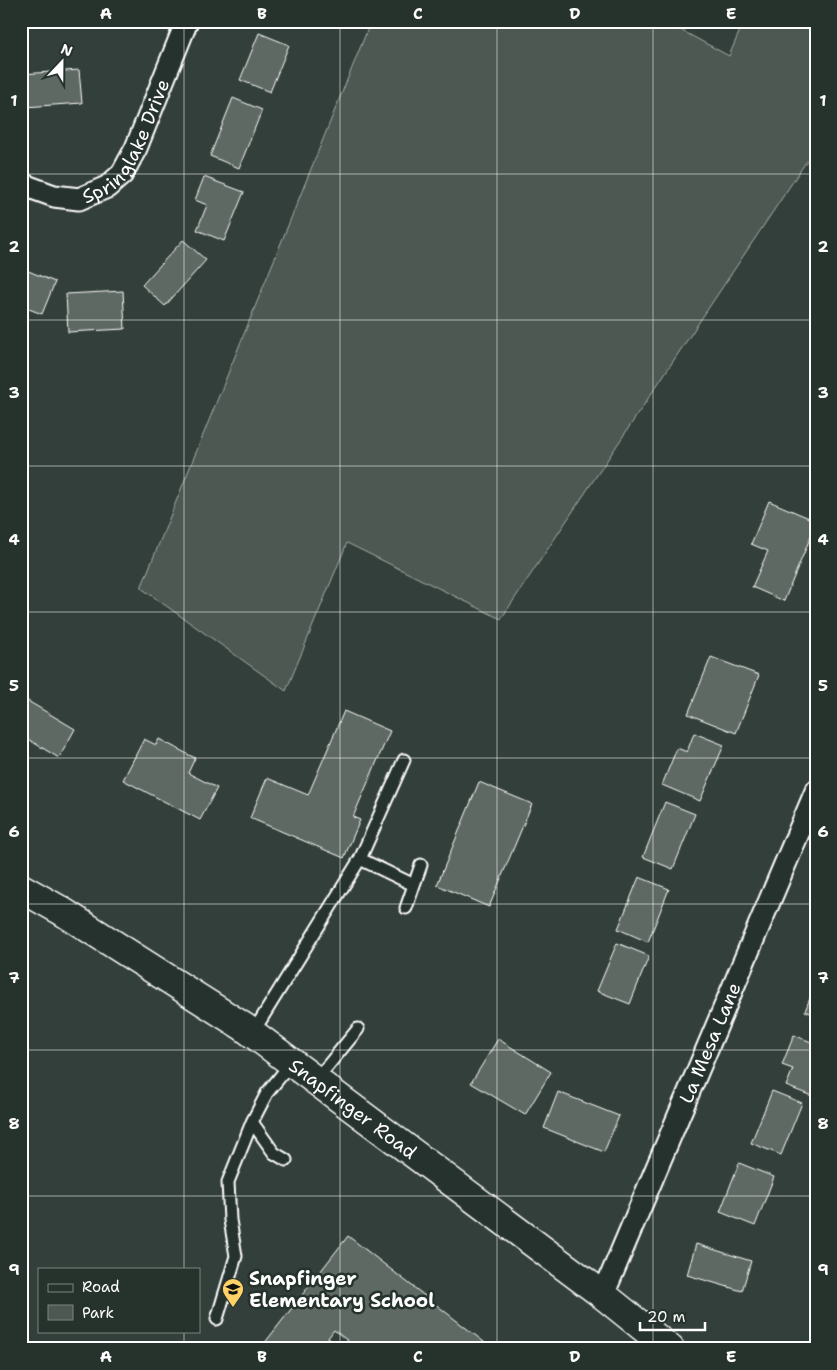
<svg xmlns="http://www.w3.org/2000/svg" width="837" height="1370" font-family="'Shantell Sans',sans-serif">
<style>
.green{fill:#4d5853;stroke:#a6aca9}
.building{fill:#5f6964;stroke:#fff}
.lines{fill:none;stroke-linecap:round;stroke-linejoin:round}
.service-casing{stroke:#fff;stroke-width:15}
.minor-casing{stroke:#fff;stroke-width:25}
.tertiary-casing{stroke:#fff;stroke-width:31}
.service{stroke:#26332d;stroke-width:11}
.minor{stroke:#26332d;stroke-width:21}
.tertiary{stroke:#26332d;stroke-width:28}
.grid{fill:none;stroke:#fff;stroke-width:1;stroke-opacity:0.55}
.labels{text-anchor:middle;stroke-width:5;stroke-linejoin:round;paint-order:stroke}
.street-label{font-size:19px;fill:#fff;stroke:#26332d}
.poi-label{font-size:19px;font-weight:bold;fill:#fff;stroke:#26332d;text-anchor:start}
.neatline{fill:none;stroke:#fff;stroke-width:2}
.grid-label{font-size:16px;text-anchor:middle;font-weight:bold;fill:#fff}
</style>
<rect width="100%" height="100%" fill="#333f3a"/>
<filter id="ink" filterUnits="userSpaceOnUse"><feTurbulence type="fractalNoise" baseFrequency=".02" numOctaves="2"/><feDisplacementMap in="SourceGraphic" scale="10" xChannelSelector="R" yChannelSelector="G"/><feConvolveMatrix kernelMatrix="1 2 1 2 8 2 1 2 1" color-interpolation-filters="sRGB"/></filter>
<g filter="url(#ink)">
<path class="green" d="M371,21H664L729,56L744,21H816V147L501,619L347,543L286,691L141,588Z"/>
<path class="building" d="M259,33L289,45L270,92L240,80Z
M79,70L82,103L25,107L22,74Z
M233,98L262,110L239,168L210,156Z
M204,177L244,192L224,241L197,230L207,205L195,200Z
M183,240L206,260L165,306L142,285Z
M21,268L55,282L42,314L21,306Z
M123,291L125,329L68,332L66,294Z
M769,501L816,521V524L784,601L752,587L768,551L751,544Z
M711,657L759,675L736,733L688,714Z
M21,697L75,729L59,758L21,735Z
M344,711L390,731L353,817L360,820L344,858L250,818L267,778L308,795Z
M694,733L724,745L700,801L662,785L677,748L687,752Z
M144,739L156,745L159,739L195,758L188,773L217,788L200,820L123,780Z
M479,782L532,804L489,907L437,885Z
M665,802L695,814L673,869L643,857Z
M639,877L669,889L648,942L618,929Z
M617,943L649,956L630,1004L597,991Z
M816,983V1015L805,1011Z
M794,1035L816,1044V1088L812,1096L786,1086L793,1069L782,1065Z
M498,1039L551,1072L525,1115L471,1083Z
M772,1091L802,1103L781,1155L751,1143Z
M558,1092L619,1116L604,1152L544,1128Z
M739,1163L774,1177L755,1226L720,1212Z
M348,1236L493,1349H358L334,1330L328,1338L342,1349H260Z
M696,1244L751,1261L742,1291L687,1275Z"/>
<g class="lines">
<g class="service-casing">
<path id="service" d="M404,760L360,859L414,885
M406,908L421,865
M252,1034L360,859
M316,1080L358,1029
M286,1160L274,1153L252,1122L267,1093L292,1062
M217,1319L236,1256L230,1220L228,1182L252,1122"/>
</g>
<g class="minor-casing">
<g id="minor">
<path id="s1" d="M21,184L54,196L79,199L107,187L122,174L136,148L187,21"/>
<path id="s2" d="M603,1295L816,791"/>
</g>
</g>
<g class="tertiary-casing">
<g id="tertiary">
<path id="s3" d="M21,888L60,910L244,1027L603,1295L670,1349"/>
</g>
</g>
<use href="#service" class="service"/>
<use href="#minor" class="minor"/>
<use href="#tertiary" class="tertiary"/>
</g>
</g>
<path class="grid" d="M184,21V1269M340,21V1349M497,21V1349M653,21V1349M21,174H816M21,320H816M21,466H816M21,612H816M21,758H816M21,904H816M21,1050H816M21,1196H816M184,1331V1349"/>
<defs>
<g id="school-pin" transform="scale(1.125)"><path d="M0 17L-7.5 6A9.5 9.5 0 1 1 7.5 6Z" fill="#ffd166" stroke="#26332d"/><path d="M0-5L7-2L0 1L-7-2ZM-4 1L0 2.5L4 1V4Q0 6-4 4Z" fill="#111"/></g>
</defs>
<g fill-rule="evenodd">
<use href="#school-pin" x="233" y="1289"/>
</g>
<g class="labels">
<g class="street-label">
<text dy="7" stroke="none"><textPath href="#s1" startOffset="139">Springlake Drive</textPath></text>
<text dy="7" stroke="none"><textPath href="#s2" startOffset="274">La Mesa Lane</textPath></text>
<text dy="7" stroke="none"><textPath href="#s3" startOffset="399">Snapfinger Road</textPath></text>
</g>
<g class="poi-label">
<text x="249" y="1285">Snapfinger<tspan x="249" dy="22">Elementary School</tspan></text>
</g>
</g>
<rect width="837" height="1370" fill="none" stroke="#26332d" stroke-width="55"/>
<rect x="38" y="1268" width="162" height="65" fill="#26332d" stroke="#7d8581"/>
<rect x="48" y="1284" width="25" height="8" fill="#26332d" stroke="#7d8581"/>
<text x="82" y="1292" font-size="15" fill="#ffffff">Road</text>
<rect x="48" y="1305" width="25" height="15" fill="#4d5853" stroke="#7d8581"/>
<text x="82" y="1318" font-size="15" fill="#ffffff">Park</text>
<g transform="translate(62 62) rotate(22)" stroke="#26332d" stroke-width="4" paint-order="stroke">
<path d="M0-4L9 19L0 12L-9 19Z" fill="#ffffff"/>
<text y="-8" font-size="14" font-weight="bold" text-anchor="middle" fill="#ffffff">N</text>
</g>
<path d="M640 1322v8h65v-8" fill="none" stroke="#ffffff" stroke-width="2.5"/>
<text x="647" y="1322" font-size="15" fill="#ffffff" stroke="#26332d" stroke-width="4" paint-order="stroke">20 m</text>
<rect x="28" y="28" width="782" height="1314" class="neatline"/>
<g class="grid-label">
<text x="106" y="19">A</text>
<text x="262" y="19">B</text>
<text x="418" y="19">C</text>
<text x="575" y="19">D</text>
<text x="731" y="19">E</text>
<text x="14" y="106">1</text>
<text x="823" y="106">1</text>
<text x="14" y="252">2</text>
<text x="823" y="252">2</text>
<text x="14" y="398">3</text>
<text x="823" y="398">3</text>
<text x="14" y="545">4</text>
<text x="823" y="545">4</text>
<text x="14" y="691">5</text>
<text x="823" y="691">5</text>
<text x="14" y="837">6</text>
<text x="823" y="837">6</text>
<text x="14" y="983">7</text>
<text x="823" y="983">7</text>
<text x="14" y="1129">8</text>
<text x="823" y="1129">8</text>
<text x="14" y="1275">9</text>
<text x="823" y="1275">9</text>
<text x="106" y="1362">A</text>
<text x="262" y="1362">B</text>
<text x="418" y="1362">C</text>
<text x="575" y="1362">D</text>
<text x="731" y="1362">E</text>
</g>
</svg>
